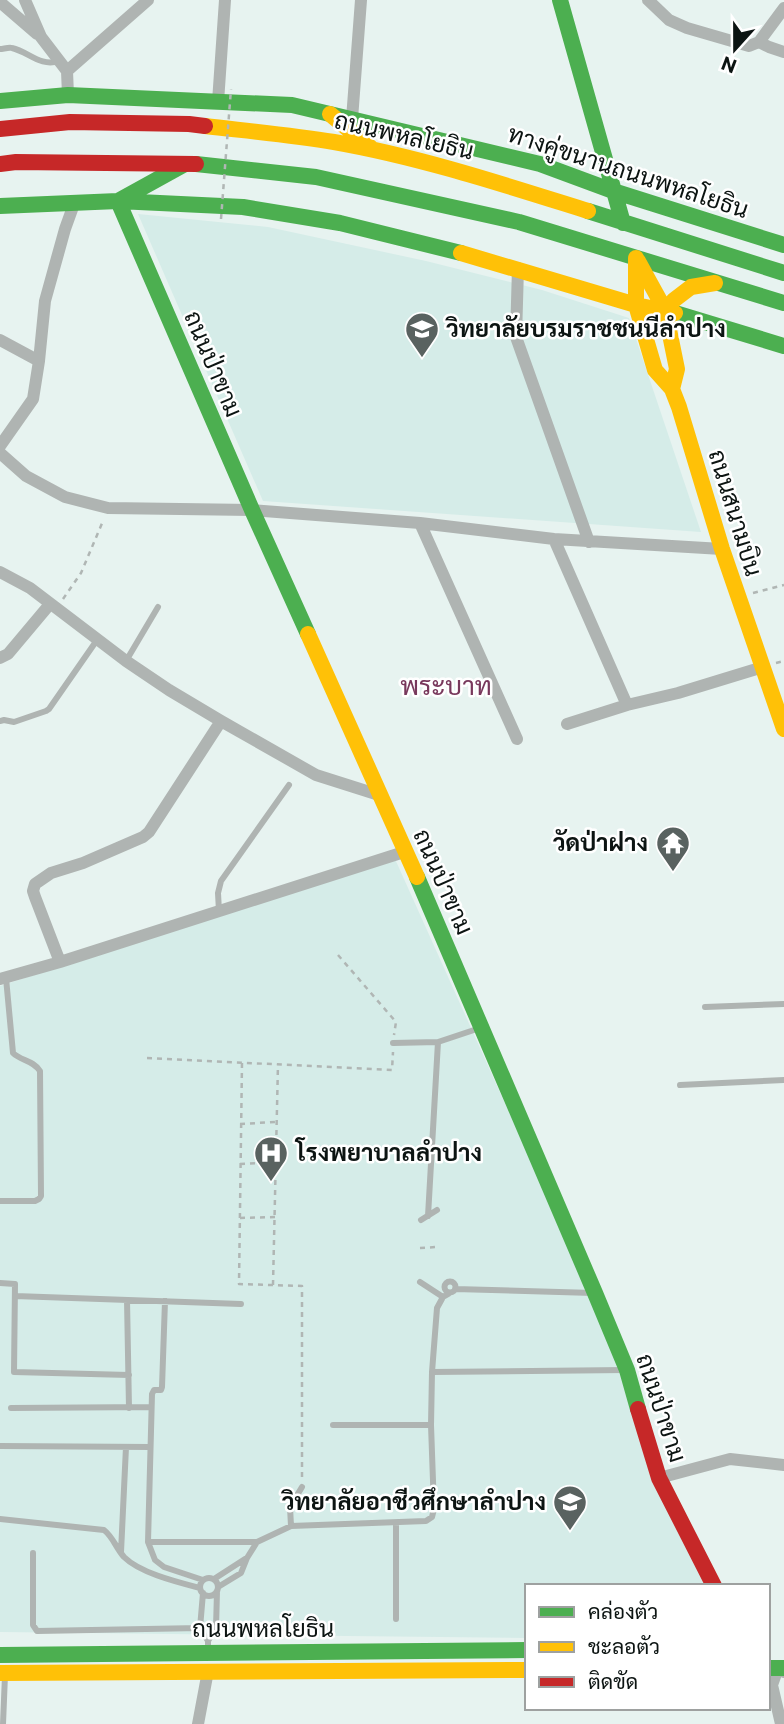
<svg xmlns="http://www.w3.org/2000/svg" width="784" height="1724" font-family="Commissioner,Sarabun,sans-serif">
<style>
.built{fill:#d5ece8}
.lines{fill:none;stroke-linecap:round;stroke-linejoin:round}
.path{stroke:#b0b6b4;stroke-width:2.5;stroke-dasharray:5 5;stroke-linecap:butt}
.lane{stroke:#afb4b2;stroke-width:6}
.street{stroke:#afb4b2;stroke-width:12}
.fast{stroke:#4caf50;stroke-width:16}
.slow{stroke:#ffc107;stroke-width:16}
.jam{stroke:#c62828;stroke-width:16}
.path-bridge{stroke:#b0b6b4;stroke-width:2.5;stroke-dasharray:5 5;stroke-linecap:butt}
.labels{text-anchor:middle;stroke-width:5;stroke-linejoin:round;paint-order:stroke}
.street-label{font-size:24px;fill:#0c1412;stroke:#fff}
.poi-label{font-size:24px;font-weight:bold;fill:#0c1412;stroke:#fff;text-anchor:start}
.neighbourhood-label{font-size:26px;fill:#78385c;stroke:#fff}
</style>
<rect width="100%" height="100%" fill="#e7f3f0"/>
<path class="built" d="M138,214L268,227L426,261L542,290L629,318L701,532L263,501Z
M395,859L629,1379L706,1586H527V1638L0,1632V986Z"/>
<g class="lines">
<path class="path" d="M753,593L784,585
M63,599L81,573L103,521
M776,663L784,661
M338,955L396,1022L394,1035
M147,1058L392,1070L393,1052
M242,1063L239,1284L302,1286V1479
M240,1124L275,1122
M240,1164L275,1162
M240,1218L275,1217
M420,1248L437,1247
M273,1285L278,1064"/>
<path class="lane" d="M0,49C3,49 9,47 12,48C29,52 40,67 59,61
M126,661L158,607
M0,721L4,720L14,722L46,711L49,709L97,640
M219,911L218,893L221,881L289,785
M705,1007L784,1004
M393,1043L438,1042L480,1028
M680,1085L784,1080
M0,1201H35L39,1199L41,1196L40,1071C33,1060 21,1061 13,1053L6,978
M428,1216L438,1042
M421,1220L437,1210
M444.5 1287a5.5 5.5 0 1 1 11 0a5.5 5.5 0 1 1-11 0Z
M420,1282L443,1297
M0,1283L15,1284L14,1372L129,1375
M455,1289L593,1293
M15,1296L241,1304
M127,1300L129,1408
M165,1301L162,1387L161,1390H154L152,1394L148,1542L155,1560L164,1567L203,1580
M432,1372L625,1370
M11,1408L151,1407
M333,1425H431
M0,1446L150,1447
M0,1519L104,1530C113,1537 116,1548 124,1557C140,1573 177,1582 200,1588
M396,1523V1619
M291,1526L290,1507L302,1487
M148,1542H257
M121,1552L126,1447
M33,1553V1625L37,1631L200,1628
M200 1587a9 9 0 1 1 18 0a9 9 0 1 1-18 0Z
M214,1579L245,1559
M218,1587L241,1573L247,1558L257,1542L291,1526L426,1521L432,1517L434,1509L431,1425L432,1372L437,1308L443,1297L450,1293
M203,1593L200,1628L208,1641
M208,1652V1641L216,1628L217,1591
M3,1724L5,1675"/>
<path class="street" d="M25,0L41,37L67,71L68,95
M648,0L669,20L687,28L749,46L759,42L784,8
M0,2L37,34
M759,42L769,47L784,52
M67,71L148,0
M218,102L225,0
M352,119L361,0
M518,268L516,337L589,542
M0,340L39,361
M0,446L33,399L39,361L45,301L65,229L74,204
M0,453L26,476L65,497L108,508L252,510L420,523L554,539L722,549
M420,523L517,739
M554,539L627,705
M0,572L30,588L126,661L169,690L221,721L316,775L379,795
M0,658L8,654L50,604
M567,724L627,705L678,693L763,667
M60,962L35,897L33,891L35,884L51,873L83,863L143,837L149,832L221,721
M0,979L60,962L404,852
M659,1478L730,1459L784,1465
M198,1724L208,1671
M781,1724L772,1685L778,1668L784,1672"/>
<path class="fast" d="M560,0L623,223
M0,101L68,95L292,105L540,164L613,191L784,245
M196,164L316,177L519,222L784,303
M118,201L252,510L308,634
M118,201L185,164
M0,206L118,201L243,207L340,223L461,253
M588,211L784,273
M675,313L784,346
M417,877L595,1293L627,1370L638,1409
M0,1655L527,1650
M768,1668H784"/>
<path class="slow" d="M330,114L371,148
M205,126C248,131 291,135 334,142C420,157 505,185 588,211
M461,253L636,305L675,313
M636,258V305L655,370L672,389L679,407L722,549L784,729
M638,261L665,310L677,369L672,389
M665,310L674,300L691,287L715,283
M308,634L417,877
M0,1673L527,1670"/>
<path class="jam" d="M0,129L70,122L189,124L205,126
M0,164L16,162L196,164
M638,1409L659,1478L714,1586"/>
<path class="path-bridge" d="M221,219L231,89"/>
</g>
<defs>
<g id="university-pin" transform="scale(1.75)"><path d="M0 17L-7.5 6A9.5 9.5 0 1 1 7.5 6Z" fill="#596260" stroke="#fff"/><path d="M0-5L7-2L0 1L-7-2ZM-4 1L0 2.5L4 1V4Q0 6-4 4Z" fill="#fff"/></g>
<g id="temple-pin" transform="scale(1.75)"><path d="M0 17L-7.5 6A9.5 9.5 0 1 1 7.5 6Z" fill="#596260" stroke="#fff"/><path d="M0-6L5-2H3V0L6.5 2.5H4V6H1.5V3h-3V6H-4V2.5H-6.5L-3 0V-2H-5Z" fill="#fff"/></g>
<g id="hospital-pin" transform="scale(1.75)"><path d="M0 17L-7.5 6A9.5 9.5 0 1 1 7.5 6Z" fill="#596260" stroke="#fff"/><path d="M-5-5h3v3.5h4V-5h3V5h-3V1.5h-4V5h-3Z" fill="#fff"/></g>
</defs>
<g fill-rule="evenodd">
<use href="#university-pin" x="422" y="329"/>
<use href="#temple-pin" x="673" y="843"/>
<use href="#hospital-pin" x="271" y="1153"/>
<use href="#university-pin" x="570" y="1502"/>
</g>
<g class="labels">
<g class="street-label">
<text transform="translate(404 136) rotate(13)" y="8">ถนนพหลโยธิน</text>
<text transform="translate(628 172) rotate(18)" y="8">ทางคู่ขนานถนนพหลโยธิน</text>
<text transform="translate(213 364) rotate(67)" y="8">ถนนป่าขาม</text>
<text transform="translate(735 513) rotate(73)" y="8">ถนนสนามบิน</text>
<text transform="translate(443 882) rotate(66)" y="8">ถนนป่าขาม</text>
<text transform="translate(661 1408) rotate(72)" y="8">ถนนป่าขาม</text>
<text x="263" y="1637">ถนนพหลโยธิน</text>
</g>
<g class="poi-label">
<text x="446" y="337">วิทยาลัยบรมราชชนนีลำปาง</text>
<text x="648" y="851" text-anchor="end">วัดป่าฝาง</text>
<text x="296" y="1161">โรงพยาบาลลำปาง</text>
<text x="546" y="1510" text-anchor="end">วิทยาลัยอาชีวศึกษาลำปาง</text>
</g>
<g class="neighbourhood-label">
<text x="446" y="695">พระบาท</text>
</g>
</g>
<rect x="525" y="1584" width="245" height="126" fill="#ffffff" stroke="#9ea1a0" stroke-width="2"/>
<rect x="539" y="1607" width="35" height="10" fill="#4caf50" stroke="#9ea1a0" stroke-width="2"/>
<text x="588" y="1619" font-size="21" fill="#0c1412">คล่องตัว</text>
<rect x="539" y="1642" width="35" height="10" fill="#ffc107" stroke="#9ea1a0" stroke-width="2"/>
<text x="588" y="1654" font-size="21" fill="#0c1412">ชะลอตัว</text>
<rect x="539" y="1677" width="35" height="10" fill="#c62828" stroke="#9ea1a0" stroke-width="2"/>
<text x="588" y="1689" font-size="21" fill="#0c1412">ติดขัด</text>
<g transform="translate(735 49) rotate(201)" stroke="#ffffff" stroke-width="5" paint-order="stroke">
<path d="M0-5L12 26L0 18L-12 26Z" fill="#0c1412"/>
<text y="-10" font-size="19" font-weight="bold" text-anchor="middle" fill="#0c1412">N</text>
</g>
</svg>
